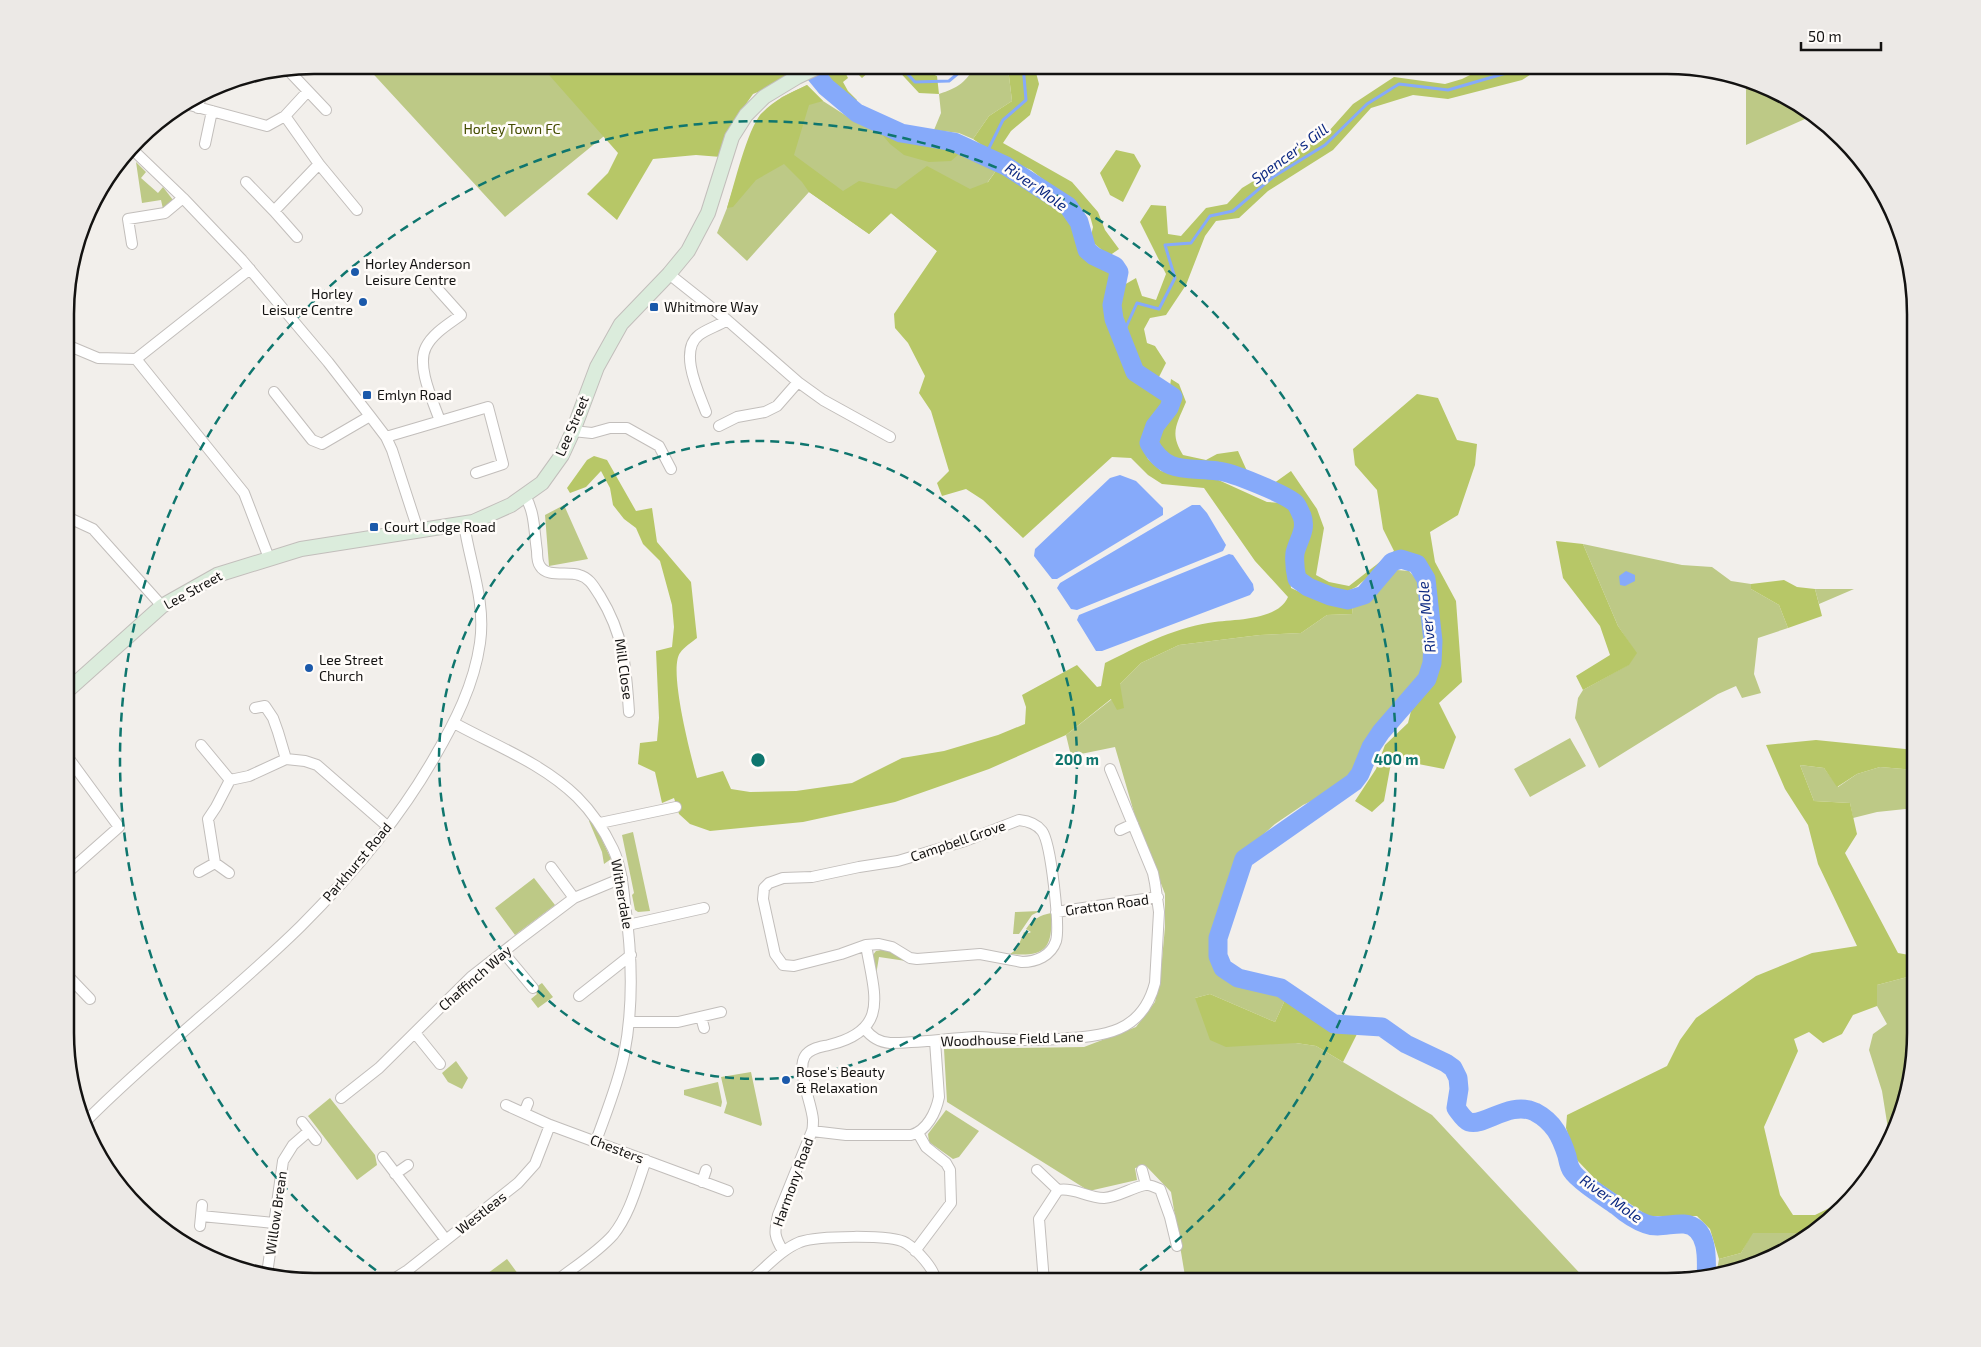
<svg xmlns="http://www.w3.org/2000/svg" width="1981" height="1347" font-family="'Exo 2',sans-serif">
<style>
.green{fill:#bdc986}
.forest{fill:#b7c767}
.water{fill:#86aafa}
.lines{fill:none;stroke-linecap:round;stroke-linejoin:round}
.stream{stroke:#86aafa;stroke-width:3}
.river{stroke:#86aafa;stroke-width:19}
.street-casing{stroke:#c2bebb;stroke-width:12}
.secondary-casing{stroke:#c2bebb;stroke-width:16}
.street{stroke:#fff;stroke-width:10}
.secondary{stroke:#dbecdc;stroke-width:14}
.ring{fill:none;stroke:#0f766e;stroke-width:2.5;stroke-dasharray:9 6}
.poi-dot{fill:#1b59aa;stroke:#fffcf9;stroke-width:2}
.labels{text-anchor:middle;stroke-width:5;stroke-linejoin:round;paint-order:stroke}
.park-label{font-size:14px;fill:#444d00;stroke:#fffcf9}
.poi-label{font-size:14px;fill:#131211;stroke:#fffcf9;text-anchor:start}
.street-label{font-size:14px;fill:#131211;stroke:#fffcf9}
.water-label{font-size:15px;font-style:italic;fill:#0d2982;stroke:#fffcf9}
.rim{fill:none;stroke:#131211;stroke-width:2.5}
.centre{fill:#0f766e;stroke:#fffcf9;stroke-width:2.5}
.ring-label{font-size:15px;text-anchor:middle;font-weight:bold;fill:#0f766e;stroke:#fffcf9;stroke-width:5;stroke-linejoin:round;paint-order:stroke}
</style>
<rect width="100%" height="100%" fill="#f2efeb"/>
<path class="green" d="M365,65H563L614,128L505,217Z
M976,65H1002L1009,76L1012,101L989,116L973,139L959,133L934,130L941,113L939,94C958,88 966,82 976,65Z
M1746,78L1806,107L1814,115L1746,145Z
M807,85L823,101L848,117L880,132L910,141L943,143L960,153L998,168L937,251L891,213L869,234L809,192L747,261L717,233L727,208L747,144L760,115L782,97Z
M136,162L146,172L141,178L158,193L163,187L173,200L163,209L161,200L142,203Z
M564,505L588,559L549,566L545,515Z
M1583,544L1682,565L1712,567L1731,581L1751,584V589L1779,605L1788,628L1758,638L1754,674L1761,693L1742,698L1736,686L1718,694L1599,768L1575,718L1578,698L1583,690L1628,665L1636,653L1618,626Z
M1397,570L1409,571L1417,580L1423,603L1427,650L1422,675L1373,735L1351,779L1333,791L1303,805L1275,824L1239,856L1212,945L1214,962L1225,978L1244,987L1278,993L1285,1000L1275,1022L1210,994L1195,998L1296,1043L1316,1046L1432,1115L1588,1282H1186L1171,1192L1146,1166L1135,1168L1137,1180L1089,1191L947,1102L944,1049L1084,1047L1136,1027L1155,1002L1161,970L1165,927V894L1135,816L1115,747L1071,756L1066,735L1112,699L1120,684L1141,663L1179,645L1260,635L1301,633L1327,615L1352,614L1353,606L1373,598L1382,584Z
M1815,589H1854L1819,604Z
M1570,738L1586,766L1530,797L1514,769Z
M1800,765L1824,768L1838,787L1857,774L1880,767L1915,770V808L1877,812L1853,818L1850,803L1814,801Z
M589,819L597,829L611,859L604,864L602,852L589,821Z
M633,832L650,911L638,912L635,910L632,895L634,893L622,835Z
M534,878L555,905L515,935L495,908Z
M1040,911L1032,915L1019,934H1013L1015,912Z
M1051,913C1053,948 1046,957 1010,954L1017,949L1024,932L1029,933L1031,932L1026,929C1032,920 1040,915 1051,913Z
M886,949L906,961L879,957L876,975L872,956L876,951Z
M1915,975V1049L1903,1113L1886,1146L1885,1137L1889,1135L1882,1091L1869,1050L1873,1034L1887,1024L1877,1006V985Z
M542,983L553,997L538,1008L531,999L537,994L533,989Z
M456,1061L468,1078L462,1089L448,1082L442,1073Z
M751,1072L762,1124L761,1126L724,1113L727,1103L721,1077Z
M718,1082L722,1102L721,1107L684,1095V1090Z
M330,1098L375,1155L377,1165L357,1180L308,1116Z
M946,1110L979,1131L959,1157L953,1159L929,1142L928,1134Z
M1752,1233H1813C1785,1253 1751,1270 1716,1276L1719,1259L1741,1253Z
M507,1259L524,1282H476Z"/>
<path class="forest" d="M542,65H791L793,78L753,94L736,118L721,157L696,155L653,159L617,220L587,194L608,173L618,153L542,67Z
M854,65H877L862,78L851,67Z
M893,65H919L923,70L937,76L939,94L919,93Z
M1002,65H1034L1039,84L1030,115L1011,131L1003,143L1072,182L1098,212L1105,230L1119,249L1109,256L1090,240L1093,227L1090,216L1031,170L995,154L973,139L989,116L1012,101L1009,76Z
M1504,65H1545L1522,80L1448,99L1413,95L1371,108L1333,150L1268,191L1239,218L1216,221L1205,236L1186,285L1166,315L1150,318L1144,329L1147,343L1155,346L1166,363L1157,381L1143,372L1130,343L1119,309L1124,285L1136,278L1142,296L1156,300L1166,274L1140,222L1151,205L1166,206L1168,234L1181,236L1206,208L1227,204L1242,188L1272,170L1287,151L1320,141L1353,104L1394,77L1445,84L1462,79L1480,70Z
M843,68L848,78L843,82L848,91L857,100L855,104L843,95L825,77Z
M807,85L823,101L809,105L794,155L843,191L859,181L896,189L927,166L970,189L988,182L998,168L1065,208L1077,229L1082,249L1090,259L1111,272C1113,287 1107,293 1107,306C1107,320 1126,370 1136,378C1143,385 1154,389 1162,395L1166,406L1146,434L1142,446L1148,459L1161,471L1195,477L1214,478L1267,502L1282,503L1294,510L1300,529C1290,551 1289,564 1291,588L1313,598L1353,606L1352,614L1327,615L1301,633L1260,635L1179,645L1141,663L1120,684L1124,708L1117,710L1111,699L1066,735L989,769L895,802L803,822L710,831L690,824L679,814L674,798L662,803L655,772L638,764L640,743L657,741L659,718L656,651L672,647L674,627L672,605L660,561L643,544L636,528L624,519L613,505L610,488L601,471L586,487L570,493L567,488L587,460L594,456L607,460L636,511L652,508L657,542L691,582L697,638C692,642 684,647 680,653C668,669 691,757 697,778L723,771L731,789L750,792L796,791L852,783L902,758L944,751L998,735L1025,724L1026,707L1022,695L1077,665L1097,687L1101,686L1105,663C1137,647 1172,629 1208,623C1231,619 1277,622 1288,597L1255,561L1204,488L1162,484L1148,475L1131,458L1112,457L1023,538L983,500L966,489L942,496L937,483L949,471L931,411L919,393L925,376L908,343L895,328L894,314L937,251L891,213L869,234L809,192L802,182L784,164L756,180L733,207L727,208C734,186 747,130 761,114C774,100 790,93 807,85Z
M880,132L910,141L943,143L960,153L951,161L929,162L904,155L890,144Z
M1116,150L1134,154L1141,166L1123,202L1110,195L1100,173Z
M1171,379L1179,384L1186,402C1177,424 1169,433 1183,455L1206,460L1217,454L1238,451L1247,471L1240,474L1218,464L1201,466L1182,464L1163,456L1155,442L1159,428L1172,415L1178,398L1170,386Z
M1417,394L1438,398L1457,440L1477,444L1475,465L1458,515L1430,532L1435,562L1456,601L1462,682L1439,703L1456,737L1444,769L1413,763H1391L1384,801L1372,812L1355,801L1376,769L1385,745L1408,723L1412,707L1436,679V641L1430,580L1419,558L1398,552L1356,587L1346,592L1317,583L1302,573L1301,553L1309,534L1308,516L1295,496L1270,486L1291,471L1317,509L1324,528L1316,575L1329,582L1349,586L1394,551L1383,529L1377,490L1355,465L1353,449Z
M1556,541L1583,544L1618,626L1637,653L1629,665L1583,690L1576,676L1610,655L1600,626L1563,578Z
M1784,580L1797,587L1815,589L1822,616L1788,628L1779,605L1751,589V584Z
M1816,740L1915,750V770L1880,767L1857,774L1837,787L1824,768L1800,765L1814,801L1850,803L1857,834L1845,853L1898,953L1915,956V975L1877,985V1006L1853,1015L1842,1034L1823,1043L1809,1032L1794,1039L1798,1051L1764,1127L1780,1195L1793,1215H1815L1852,1197L1832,1220L1813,1233H1753L1741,1253L1719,1259L1710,1229L1697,1216H1648L1598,1182L1576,1159L1566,1128L1567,1115L1667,1066L1680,1040L1696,1018L1756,976L1812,953L1857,946L1818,864L1808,825L1785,789L1766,745Z
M1210,994L1275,1022L1285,1000L1299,1008L1324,1027L1357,1034L1343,1062L1316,1046L1296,1043L1226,1047L1210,1040L1195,998Z"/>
<path class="water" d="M1120,475L1136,481L1163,508V515L1057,579H1052L1034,556L1035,549L1110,478Z
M1192,505H1200L1207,513L1226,545L1223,551L1077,610L1071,609L1057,588L1060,583Z
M1229,554L1233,555L1253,584L1254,590L1250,595L1102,651H1096L1077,620L1079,615Z
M1626,571L1635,575V581L1625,586L1620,585L1619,576Z"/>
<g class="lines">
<path class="stream" d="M899,65L915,82L949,81L968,65
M985,156L1003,120L1026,100L1023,65
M1121,338L1137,303L1159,309L1175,278L1165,245L1191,243L1210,216L1233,211L1273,177L1325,145L1367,104L1399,84L1448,90L1520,69L1527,65"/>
<path class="river" d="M808,65L826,87L857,113L901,133L954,142L1006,166L1068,206L1079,222L1087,250L1094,256L1115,266L1119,272L1112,305L1114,319L1135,372L1173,397L1169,408L1155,426L1149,443C1166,475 1187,467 1218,471C1231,472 1285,494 1295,503C1298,506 1300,512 1302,516C1307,530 1298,540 1295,553C1294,562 1295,570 1297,579L1308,587L1330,596L1348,600L1364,595L1392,562L1401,559L1417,564L1426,579L1433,641L1432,663L1427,679L1381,732L1371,747L1360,774L1354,782L1244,859L1218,938V956L1223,968L1238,978L1281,988L1334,1024L1382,1027L1406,1044L1446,1063L1453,1068L1458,1078L1459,1089L1456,1108C1460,1113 1463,1119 1469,1122C1484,1127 1510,1100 1535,1112C1554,1122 1561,1137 1567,1156C1568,1161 1569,1167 1572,1171C1577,1180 1607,1199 1617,1206C1625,1213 1635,1220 1646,1224C1659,1229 1671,1223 1684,1224C1709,1226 1707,1260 1706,1278"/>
<g class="street-casing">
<path id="street" d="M289,71L326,110
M186,104L267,126L285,116L319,164L357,210
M198,108L201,95
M285,116L308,91
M205,144L212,111
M132,149L183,198L242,260L328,362L370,416L386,437L392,450L418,530
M246,182L274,211L319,164
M274,211L297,237
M132,244L128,219L165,213L183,198
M669,274L727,320L798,382L823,400L890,437
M435,286L461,315C449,324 433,333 426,347C416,366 433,401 440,421
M67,345L98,358L136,359L250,269
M136,359L244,493L269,558
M274,392L312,440L322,444L370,416
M706,412C699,393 678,351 699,335C707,329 718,326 727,320
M719,426L737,417L765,412L777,406L798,382
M573,431L592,433L610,428H627L659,446L671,469
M386,437L488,407L503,464L476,473
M525,496C535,512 534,532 537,551C537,556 537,562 540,566C547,578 568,571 579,575C590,578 594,587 600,596C624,635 626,667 629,712
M67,517L93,529L162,606
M255,708L265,706L273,718L278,732L286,759
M454,723C496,746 542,763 577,797C592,812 604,830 613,849C621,866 623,886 625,904C632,954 634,1005 624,1055C618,1084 606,1113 596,1141
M201,745L230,780
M67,756L119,827L67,873
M230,780L249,776L286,759L305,761L317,765L387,826
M1019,820C1028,821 1036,823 1042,831C1051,843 1060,926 1056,941C1051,956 1036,962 1022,962L980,954L917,959L910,958L892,947L879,944L866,945L841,954L794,966L783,965L775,954L763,899L764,888L769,883L783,878L812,877L859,867L898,861L965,841Z
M600,823L676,807
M1120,830L1133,824
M215,863L229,873
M551,867L574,898
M199,872L215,863L208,819L216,807L230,780
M1056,912L1158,897
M628,925L704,908
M503,952L533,988
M67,975L90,999
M579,996L631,955
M701,1017L704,1028
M629,1022H678L721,1012
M865,1029C872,1038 879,1042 890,1043C920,1043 949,1038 978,1037C987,1037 996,1039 1005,1039C1023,1041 1041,1040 1058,1039C1103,1036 1142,1034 1155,983L1159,912L1155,883L1153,873L1110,769
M415,1033L440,1064
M341,1098L379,1068L471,977L517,941L574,898L622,878
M506,1105L550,1125L728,1191
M524,1113L528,1103
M86,1121C154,1052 232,994 301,926C351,876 399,819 434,758C455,722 474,685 480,643C486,602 470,564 464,524
M302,1122L316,1140
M812,1131L846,1135H911C927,1131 936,1112 939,1097L935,1041
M383,1157L446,1240
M1037,1170L1058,1190
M1142,1170L1146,1185
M395,1174L408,1165
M702,1182L706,1170
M201,1216L202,1205
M200,1226L201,1216L274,1223
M783,1251C774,1236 774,1233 778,1215L812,1131C813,1128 813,1123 813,1120C812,1103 796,1071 805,1056C810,1048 821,1047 829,1045C891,1030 874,994 866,945
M915,1251L951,1203L950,1170L946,1163L926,1147L918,1133
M267,1274L283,1161L293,1145L309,1131
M389,1282L408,1270L518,1183L535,1164L550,1125
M555,1282C574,1267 597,1253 613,1235C630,1214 637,1185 646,1160
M748,1282C765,1269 780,1250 800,1242C817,1236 891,1234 906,1243C917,1250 935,1269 936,1282
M1044,1282L1039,1219L1058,1190C1074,1187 1087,1198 1104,1198C1118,1197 1131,1188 1145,1185C1149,1184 1156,1188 1160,1189L1170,1217L1177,1246"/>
</g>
<g class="secondary-casing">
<path id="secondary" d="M67,691L162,606L217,575L301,549L473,522L511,505L542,483L562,455L573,431L597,367L621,324L669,274L688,251L708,213L732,137L746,115L764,97L797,77L822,65"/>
</g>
<use href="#street" class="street"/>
<use href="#secondary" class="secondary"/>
</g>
<g class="ring">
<circle cx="758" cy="760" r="319"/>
<path d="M388 1279A638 638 0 1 1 1128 1279"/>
</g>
<g class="poi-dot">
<circle cx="355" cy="272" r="5"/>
<circle cx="363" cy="302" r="5"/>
<rect x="649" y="302" width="10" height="10" rx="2.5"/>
<rect x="362" y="390" width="10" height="10" rx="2.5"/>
<rect x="369" y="522" width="10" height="10" rx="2.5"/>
<circle cx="309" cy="668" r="5"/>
<circle cx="786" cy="1080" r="5"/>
</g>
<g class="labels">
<g class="park-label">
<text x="512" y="134">Horley Town FC</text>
</g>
<g class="poi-label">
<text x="365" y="269">Horley Anderson<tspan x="365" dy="16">Leisure Centre</tspan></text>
<text x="353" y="299" text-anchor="end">Horley<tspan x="353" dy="16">Leisure Centre</tspan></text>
<text x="664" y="312">Whitmore Way</text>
<text x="377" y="400">Emlyn Road</text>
<text x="384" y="532">Court Lodge Road</text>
<text x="319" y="665">Lee Street<tspan x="319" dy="16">Church</tspan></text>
<text x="796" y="1077">Rose's Beauty<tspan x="796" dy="16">&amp; Relaxation</tspan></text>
</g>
<g class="street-label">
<text transform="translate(572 426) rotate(-67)" y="5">Lee Street</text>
<text transform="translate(193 590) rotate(-29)" y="5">Lee Street</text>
<text transform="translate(624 669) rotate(82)" y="5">Mill Close</text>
<text transform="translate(958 841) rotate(-19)" y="5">Campbell Grove</text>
<text transform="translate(357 862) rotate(-50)" y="5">Parkhurst Road</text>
<text transform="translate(622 894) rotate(80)" y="5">Witherdale</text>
<text transform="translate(1107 905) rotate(-8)" y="5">Gratton Road</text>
<text transform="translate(475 978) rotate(-41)" y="5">Chaffinch Way</text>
<text transform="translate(1012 1039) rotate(-2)" y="5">Woodhouse Field Lane</text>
<text transform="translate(617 1149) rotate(21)" y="5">Chesters</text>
<text transform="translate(793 1182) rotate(-70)" y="5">Harmony Road</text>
<text transform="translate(276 1213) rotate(-82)" y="5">Willow Brean</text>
<text transform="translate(481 1213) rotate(-38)" y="5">Westleas</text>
</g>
<g class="water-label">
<text transform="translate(1290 154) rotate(-36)" y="5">Spencer's Gill</text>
<text transform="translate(1036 187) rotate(35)" y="5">River Mole</text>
<text transform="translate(1427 617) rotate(-96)" y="5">River Mole</text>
<text transform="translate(1611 1199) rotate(35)" y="5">River Mole</text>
</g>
</g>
<path d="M0 0H1981V1347H0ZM314 74H1667A240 240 0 0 1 1907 314V1033A240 240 0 0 1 1667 1273H314A240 240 0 0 1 74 1033V314A240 240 0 0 1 314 74Z" fill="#ece9e6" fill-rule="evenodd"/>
<path class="rim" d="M314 74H1667A240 240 0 0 1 1907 314V1033A240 240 0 0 1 1667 1273H314A240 240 0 0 1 74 1033V314A240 240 0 0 1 314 74Z"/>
<circle cx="758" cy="760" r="8" class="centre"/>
<g class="ring-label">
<text x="1077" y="765">200 m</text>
<text x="1396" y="765">400 m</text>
</g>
<path d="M1801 42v8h80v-8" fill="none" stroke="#131211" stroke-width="2.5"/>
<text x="1808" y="42" font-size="15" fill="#131211" stroke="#fffcf9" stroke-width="4" paint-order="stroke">50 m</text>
</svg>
